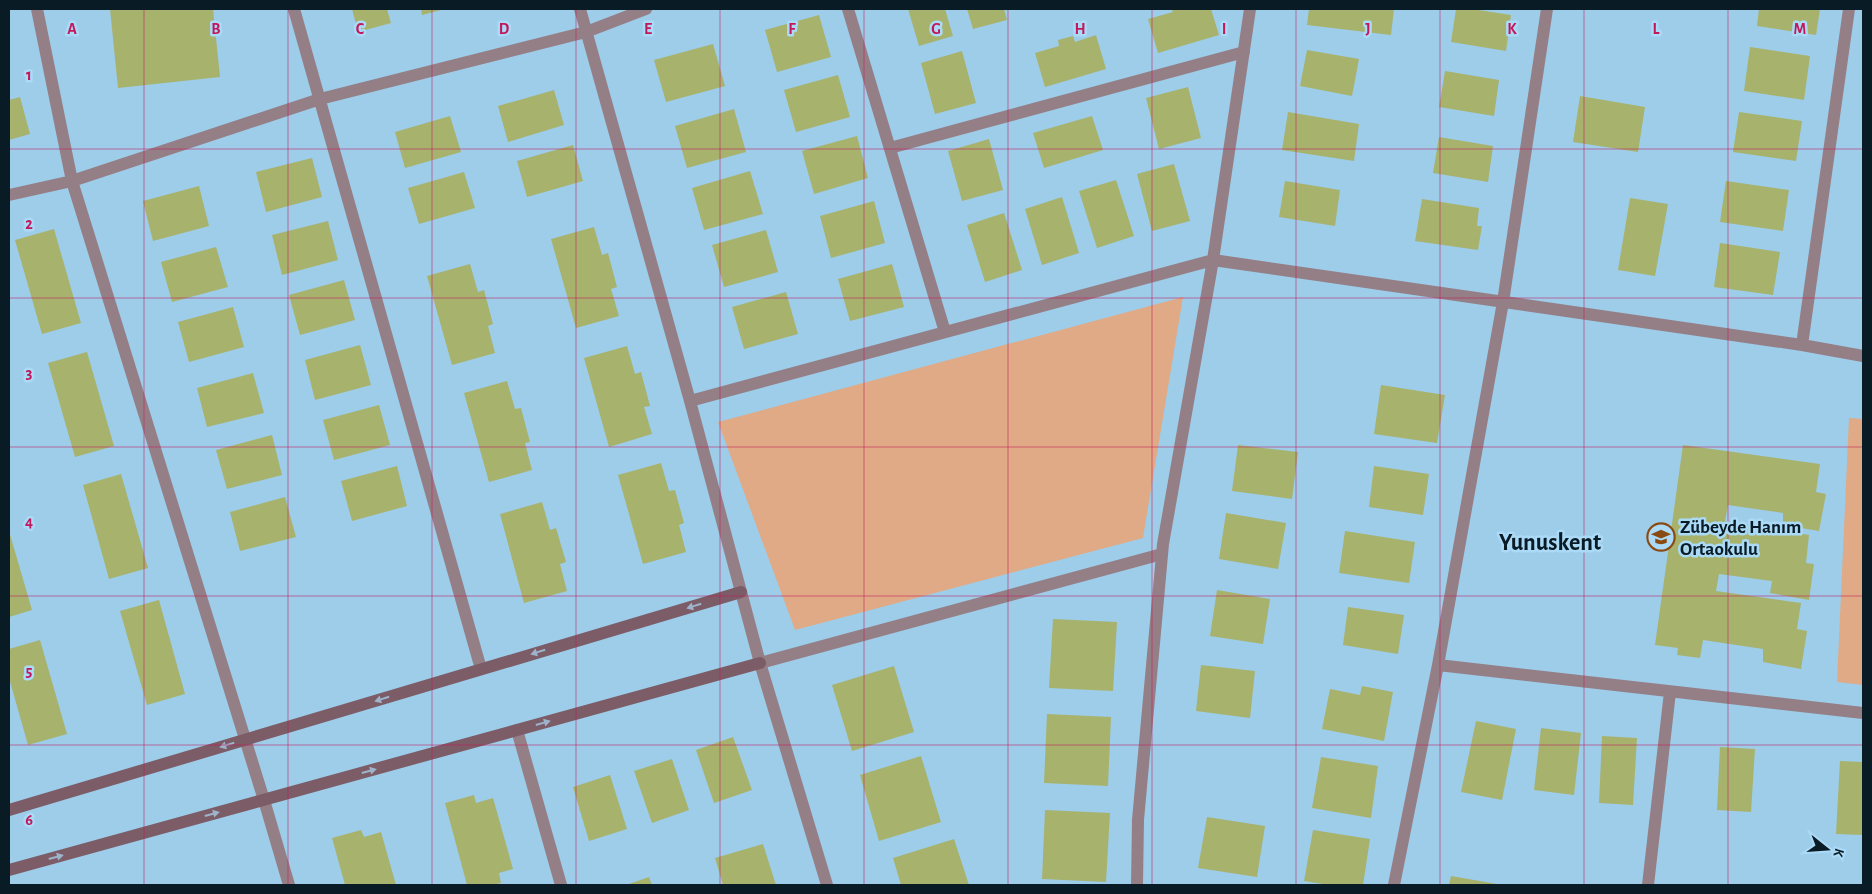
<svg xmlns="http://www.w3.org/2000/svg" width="1872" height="894" font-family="'Alegreya Sans',sans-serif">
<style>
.green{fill:#dfaa85}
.building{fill:#a7b26d}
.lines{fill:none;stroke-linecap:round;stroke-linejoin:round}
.street{stroke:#957f86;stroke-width:12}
.secondary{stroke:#7c5d67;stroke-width:12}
.oneway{fill:#9db4cc}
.grid{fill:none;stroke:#c2185b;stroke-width:1;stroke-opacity:0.55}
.labels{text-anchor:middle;stroke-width:5;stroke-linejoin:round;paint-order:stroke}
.poi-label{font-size:19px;font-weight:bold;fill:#091b25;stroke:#abdaf7;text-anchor:start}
.district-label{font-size:24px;font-weight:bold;fill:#091b25;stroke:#abdaf7}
.grid-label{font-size:16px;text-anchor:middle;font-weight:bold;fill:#c2185b;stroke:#abdaf7;stroke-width:5;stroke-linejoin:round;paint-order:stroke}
</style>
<rect width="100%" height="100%" fill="#9ecdea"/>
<path class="green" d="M1183,297L1143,538L795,630L718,422Z
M1849,418L1863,419V685L1837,682Z"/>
<path class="building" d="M110,9H213L220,77L118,88Z
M352,9H387L391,23L358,32Z
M421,9H445L422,15Z
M908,9H945L953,36L919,46Z
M967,9H1004L1007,20L973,29Z
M1171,9H1211L1219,35L1158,53L1148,19L1173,12Z
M1309,9H1394L1391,35L1307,25Z
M1456,9H1472L1511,15L1506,51L1451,42Z
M1759,9H1820L1816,35L1757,26Z
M819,15L831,57L777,72L765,30Z
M1096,35L1106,69L1045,87L1035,53L1059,46L1058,40L1073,36L1075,42Z
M713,44L725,86L666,102L654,60Z
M1750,47L1810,56L1804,100L1744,91Z
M1307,50L1359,59L1352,96L1300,86Z
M962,51L976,103L935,114L921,63Z
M1445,71L1499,80L1494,116L1439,107Z
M838,75L850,117L796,132L784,90Z
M1188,87L1201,138L1159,149L1146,98Z
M554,90L564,125L508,142L498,106Z
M1580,96L1645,107L1638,152L1573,142Z
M20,97L30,134L9,140V100Z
M734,109L746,152L687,168L675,126Z
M1288,112L1359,124L1354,161L1282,150Z
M1739,112L1802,121L1796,161L1733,152Z
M450,116L461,152L405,168L395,132Z
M1092,116L1103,150L1044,168L1033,133Z
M857,136L868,178L814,194L802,151Z
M1439,137L1493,146L1488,182L1433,173Z
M989,139L1003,190L962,201L948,151Z
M573,145L583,181L527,197L517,161Z
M312,158L322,197L266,212L256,172Z
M1174,164L1190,221L1152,231L1137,174Z
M750,171L763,214L704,230L692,188Z
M464,172L475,208L419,224L408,188Z
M1116,180L1134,236L1097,248L1079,191Z
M1285,181L1340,190L1335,226L1279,217Z
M1726,181L1789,190L1783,231L1720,222Z
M199,186L209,226L153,241L143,201Z
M1062,197L1079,253L1042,265L1025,209Z
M1630,198L1668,204L1655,276L1618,270Z
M1422,199L1479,208L1477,226H1482L1478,250L1415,241Z
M874,201L885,243L831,258L820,216Z
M1004,213L1022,270L985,282L967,225Z
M328,221L338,260L282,275L272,235Z
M594,227L602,255L608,253L617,287L611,289L619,316L576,328L551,239Z
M54,229L81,323L42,334L15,240Z
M766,230L778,272L724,287L712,245Z
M1720,243L1780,252L1773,295L1714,287Z
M216,247L228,287L172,302L161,262Z
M470,264L478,292L484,290L493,324L488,326L495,353L452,365L427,276Z
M892,264L904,307L850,321L838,279Z
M344,280L355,320L300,335L289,295Z
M786,292L798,334L744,349L732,307Z
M233,307L244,347L189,362L178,322Z
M360,345L371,385L315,400L305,360Z
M627,346L635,374L641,372L650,406L644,407L652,434L609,447L584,358Z
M87,352L114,446L75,457L48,363Z
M253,373L264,413L207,427L197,388Z
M507,381L515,409L521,408L530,442L525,443L532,470L489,482L464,393Z
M1381,385L1445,395L1437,443L1374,434Z
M379,405L390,445L334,460L323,420Z
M272,435L282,475L227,489L216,450Z
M1238,445L1298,452L1292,499L1232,491Z
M1683,445L1820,464L1816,492L1826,494L1819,531L1783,525V513L1728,505L1725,521L1809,535L1806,563L1814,564L1809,600L1770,593L1772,581L1719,574L1716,591L1801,603L1797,629L1807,631L1801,669L1763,662V649L1703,640L1700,658L1677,655L1678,648L1655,645Z
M661,463L669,491L675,490L684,523L679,525L686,552L643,564L618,475Z
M397,466L407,506L352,521L341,481Z
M1374,466L1429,474L1423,515L1369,507Z
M121,474L148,568L109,579L83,485Z
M285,497L296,537L240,551L230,512Z
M542,502L550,530L556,528L566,562L560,564L567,591L524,603L500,514Z
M1226,513L1286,523L1278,569L1219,559Z
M9,531L32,610L9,617Z
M1345,531L1415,542L1409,583L1339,573Z
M1217,590L1270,599L1263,644L1210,636Z
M159,600L185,694L147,705L120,611Z
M1348,607L1404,615L1398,654L1343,645Z
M1053,619L1117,622L1113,691L1049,688Z
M40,640L67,734L28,745L9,678V649Z
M1201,665L1255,671L1250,718L1196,711Z
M894,666L914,732L852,751L832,685Z
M1362,686L1393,692L1384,741L1322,729L1330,689L1360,695Z
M1047,714L1111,717L1108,786L1044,783Z
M1476,721L1516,729L1502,800L1461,792Z
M1541,728L1581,733L1574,795L1534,790Z
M1602,736L1637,738L1633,805L1599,803Z
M733,737L752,790L714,803L696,750Z
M1720,747L1755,749L1751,812L1717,810Z
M921,756L941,822L879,841L860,775Z
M1321,757L1378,766L1371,818L1312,808Z
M672,759L689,810L652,823L634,771Z
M1840,761L1863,762V835L1836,834Z
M610,775L627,829L589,841L573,787Z
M474,795L476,803L493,798L513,869L499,873L501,883L492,885H467L445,803Z
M1045,810L1110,813L1106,882L1042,879Z
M1207,817L1265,826L1257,877L1198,868Z
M361,830L364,837L381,832L396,885H345L332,838Z
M1313,830L1370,839L1363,885H1329L1304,881Z
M954,839L969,885H901L893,858Z
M763,844L776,885H723L715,858Z
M1451,876L1497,884V885H1449Z
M649,877L652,885H626Z"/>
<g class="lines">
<path class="street" d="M37,9L72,181L264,800L289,885
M294,9L481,669
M580,9L690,401L760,663L827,885
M848,9L945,332
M890,148L1244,52
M9,195L72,181L320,99L586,32L646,9
M1802,345L1849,9
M690,401L1213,260L1802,345L1863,356
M760,663L1162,554
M1438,665L1863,713
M517,730L561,885
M1137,885L1138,820L1163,544L1213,260L1250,9
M1394,885L1438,665L1503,302L1547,9
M1648,885L1670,692"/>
<path class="secondary" d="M9,810L741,592
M9,870L760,663"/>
</g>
<defs><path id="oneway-solid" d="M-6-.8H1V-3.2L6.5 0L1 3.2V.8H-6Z" transform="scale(1.25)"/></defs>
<g class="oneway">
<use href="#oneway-solid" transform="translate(694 606) rotate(163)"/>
<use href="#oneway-solid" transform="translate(538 652) rotate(163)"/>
<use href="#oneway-solid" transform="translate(382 699) rotate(163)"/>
<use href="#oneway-solid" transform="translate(543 723) rotate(-16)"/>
<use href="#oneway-solid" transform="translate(227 745) rotate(163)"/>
<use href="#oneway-solid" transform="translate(369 771) rotate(-15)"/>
<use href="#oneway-solid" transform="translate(212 814) rotate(-15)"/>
<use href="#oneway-solid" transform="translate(56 857) rotate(-15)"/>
</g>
<path class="grid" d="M144,9V885M288,9V885M432,9V885M576,9V885M720,9V885M864,9V885M1008,9V885M1152,9V885M1296,9V885M1440,9V885M1584,9V885M1728,9V885M9,149H1863M9,298H1863M9,447H1863M9,596H1863M9,745H1863"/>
<defs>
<g id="school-ring" transform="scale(1.4375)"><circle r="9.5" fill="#abdaf7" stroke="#8a4b13" stroke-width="1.5"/><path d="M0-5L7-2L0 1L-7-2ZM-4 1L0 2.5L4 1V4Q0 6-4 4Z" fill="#8a4b13"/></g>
</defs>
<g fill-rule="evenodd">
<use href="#school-ring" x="1661" y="537"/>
</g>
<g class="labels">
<g class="poi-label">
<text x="1680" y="533">Zübeyde Hanım<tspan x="1680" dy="22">Ortaokulu</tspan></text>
</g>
<g class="district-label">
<text x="1550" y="550">Yunuskent</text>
</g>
</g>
<g class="grid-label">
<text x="72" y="34">A</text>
<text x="216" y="34">B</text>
<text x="360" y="34">C</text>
<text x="504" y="34">D</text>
<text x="648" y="34">E</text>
<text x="792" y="34">F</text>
<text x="936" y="34">G</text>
<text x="1080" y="34">H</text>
<text x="1224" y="34">I</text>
<text x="1368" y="34">J</text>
<text x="1512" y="34">K</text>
<text x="1656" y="34">L</text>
<text x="1800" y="34">M</text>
<text x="29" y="80">1</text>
<text x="29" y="229">2</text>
<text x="29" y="378">3</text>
<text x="29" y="527">4</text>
<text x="29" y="676">5</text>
<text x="29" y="825">6</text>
</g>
<rect width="1872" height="894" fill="none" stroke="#091b25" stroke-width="20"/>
<g transform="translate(1827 849) rotate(107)" stroke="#abdaf7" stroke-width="4" paint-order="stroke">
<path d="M0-4L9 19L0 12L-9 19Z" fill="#091b25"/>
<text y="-8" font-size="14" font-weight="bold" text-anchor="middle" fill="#091b25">K</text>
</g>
</svg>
